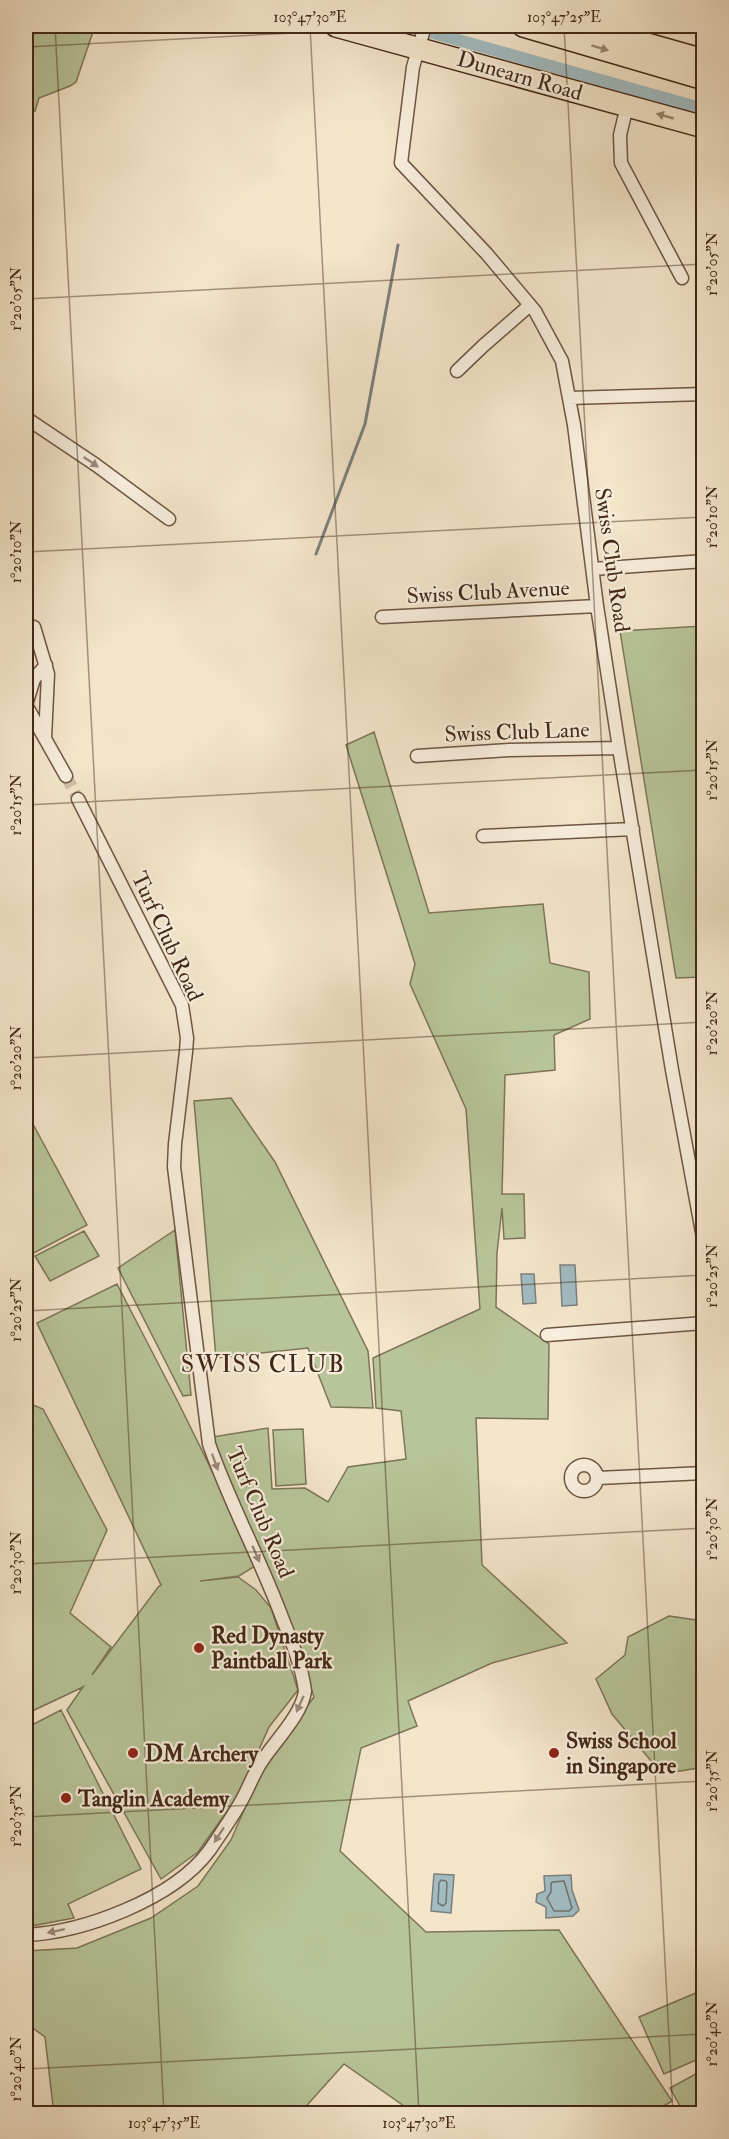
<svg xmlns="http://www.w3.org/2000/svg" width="729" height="2139" font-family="'IM FELL Double Pica',serif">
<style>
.green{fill:#b8c59a;stroke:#7c7658;stroke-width:1.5}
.water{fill:#a1bcc2;stroke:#7b807d;stroke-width:1.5}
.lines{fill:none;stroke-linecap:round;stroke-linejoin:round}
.shore{stroke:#71726c;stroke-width:1.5}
.stream{stroke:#7b807d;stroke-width:3}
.canal{stroke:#a1bcc2;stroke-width:12}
.street-tunnel{stroke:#d0bfa7;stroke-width:12;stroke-dasharray:12 6;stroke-linecap:butt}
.street-casing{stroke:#6e5643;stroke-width:15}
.highway-casing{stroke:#412716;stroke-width:24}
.street{stroke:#f8eedd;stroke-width:12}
.highway{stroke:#f4e5cb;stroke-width:21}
.oneway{fill:#9a8670}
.oneway2{fill:#9c8a7a}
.ticks{fill:none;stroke:#412716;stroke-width:1.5;stroke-opacity:0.45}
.poi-dot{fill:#8f2418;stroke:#f8eedd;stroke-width:2}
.labels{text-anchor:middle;stroke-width:4.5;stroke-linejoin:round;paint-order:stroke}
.street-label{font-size:22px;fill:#412716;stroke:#f8eedd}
.poi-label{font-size:22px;font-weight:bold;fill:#412716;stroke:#f8eedd;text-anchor:start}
.neighbourhood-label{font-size:24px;letter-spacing:1.5px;fill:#412716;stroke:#f8eedd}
.neatline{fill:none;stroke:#412716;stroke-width:2}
.ticks-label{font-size:15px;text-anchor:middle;fill:#412716}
</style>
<rect width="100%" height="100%" fill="#f4e5cb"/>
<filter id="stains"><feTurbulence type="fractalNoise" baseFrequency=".00333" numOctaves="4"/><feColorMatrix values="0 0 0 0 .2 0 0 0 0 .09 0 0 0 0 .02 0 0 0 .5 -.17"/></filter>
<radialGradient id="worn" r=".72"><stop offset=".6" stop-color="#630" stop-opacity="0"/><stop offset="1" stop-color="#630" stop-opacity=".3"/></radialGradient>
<path class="green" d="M26,26H95L76,82L70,86L39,98L35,111L26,108Z
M703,626V977L676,978L620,631Z
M374,732L429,913L543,904L550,963L589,972L590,1019L554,1035L555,1070L505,1075L502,1194H524L525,1238L504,1239L502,1208L497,1253L496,1307L549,1344L548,1419L476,1418L482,1565L567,1643L492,1663L408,1701L417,1726L361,1748L340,1851L426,1932L559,1930L672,2101L652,2113H414L344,2064L300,2113H52L53,2106L45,2037L26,2023V1951L77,1948L151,1918L198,1886L231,1840L265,1762L314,1697L286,1614L246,1531L212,1437L268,1428L272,1489L305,1488L328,1502L348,1467L406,1459L401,1411L376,1408L373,1358L480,1309L466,1109L410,984L415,964L346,745Z
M231,1098L275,1162L368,1351L373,1408L331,1407L308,1348L216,1358L194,1101Z
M26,1111L87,1225L26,1257Z
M175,1230L191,1395L183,1396L118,1268Z
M84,1231L99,1256L50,1281L35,1256Z
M117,1284L178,1402L258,1564L239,1576L200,1581L238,1577L256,1590L271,1608L298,1690L269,1727L238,1796L198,1852L161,1879L67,1710L83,1687L26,1714V1402L43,1409L107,1530L70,1613L111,1647L92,1675L159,1586L161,1585L37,1323Z
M303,1429L306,1484L276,1486L273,1430Z
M669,1616L703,1621L704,1767L662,1774L612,1714L596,1679L625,1655L628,1637Z
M61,1710L141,1869L68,1904L74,1918L26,1927V1728Z
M703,1990V2057L664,2074L639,2017Z
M703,2070V2113H684L670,2088Z"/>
<path class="water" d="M560,1265H575L577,1305L562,1306Z
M521,1274H534L536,1303L523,1304Z
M434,1874L454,1875L451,1913L431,1911Z
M571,1875L572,1890L579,1910L573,1916L546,1918V1907L536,1902L537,1894L545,1891L544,1876Z"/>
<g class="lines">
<path class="shore" d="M441,1880L446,1881L447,1883L446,1903L443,1906L438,1903L439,1883Z
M564,1881L572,1908L569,1911H554L547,1898L551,1892V1883L553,1882Z"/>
<path class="stream" d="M316,554L365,424L398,245"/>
<path class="canal" d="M408,26L704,109"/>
<path class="street-tunnel" d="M66,776L78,799"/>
<g class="street-casing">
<path id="street" d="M425,26L413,67L401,163L486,253L535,311L562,361L574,425L597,606L619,748L672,1070L704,1243
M627,106L620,135L621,163L682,278
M457,371L483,346L530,305
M569,398L704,394
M26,418L96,465L169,519
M593,569L704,561
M382,617L597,606
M34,627L48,674L45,738
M46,665L34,679L26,705L66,776
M417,756L509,750L619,748
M483,836L633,829
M547,1335L704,1323
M571 1478a13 13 0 1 1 26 0a13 13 0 1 1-26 0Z
M598,1478L704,1473
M26,1935C84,1932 173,1899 209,1851C219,1836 230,1821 239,1805C247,1792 252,1777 260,1764C273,1743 302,1715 305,1691C302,1667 292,1642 283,1620C261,1560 230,1504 209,1444L174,1167L175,1144L186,1052L187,1038L182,1005L78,799"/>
</g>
<g class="highway-casing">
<path id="highway" d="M336,26L704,127
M523,26L704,79
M584,26L704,60"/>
</g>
<use href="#street" class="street"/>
<use href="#highway" class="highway"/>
</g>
<defs><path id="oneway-solid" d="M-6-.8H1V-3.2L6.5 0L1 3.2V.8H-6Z" transform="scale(1.5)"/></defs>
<g class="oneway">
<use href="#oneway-solid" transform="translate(600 48) rotate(17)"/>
<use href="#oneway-solid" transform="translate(665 116) rotate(-164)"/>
</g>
<g class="oneway2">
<use href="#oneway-solid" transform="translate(91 462) rotate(34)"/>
<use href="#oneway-solid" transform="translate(215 1462) rotate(70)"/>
<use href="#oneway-solid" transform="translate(256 1554) rotate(66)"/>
<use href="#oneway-solid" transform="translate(300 1704) rotate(114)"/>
<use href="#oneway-solid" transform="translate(219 1835) rotate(123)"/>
<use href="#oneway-solid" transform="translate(56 1931) rotate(168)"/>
</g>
<path class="ticks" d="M55,26L164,2114M310,26L419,2114M564,26L673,2114M26,47L427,26M26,299L704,264M26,552L704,517M26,805L704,770M26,1058L704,1022M26,1311L704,1275M26,1564L704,1528M26,1817L704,1781M26,2069L704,2034"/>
<g class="poi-dot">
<circle cx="199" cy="1648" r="6"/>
<circle cx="133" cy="1753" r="6"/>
<circle cx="554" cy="1753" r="6"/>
<circle cx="66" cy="1798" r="6"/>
</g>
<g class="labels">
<g class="street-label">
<text transform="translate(520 75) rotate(16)" y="8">Dunearn Road</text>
<text transform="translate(613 560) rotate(82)" y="8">Swiss Club Road</text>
<text transform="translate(488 591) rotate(-3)" y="8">Swiss Club Avenue</text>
<text transform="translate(517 731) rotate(-2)" y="8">Swiss Club Lane</text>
<text transform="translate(168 936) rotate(65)" y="8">Turf Club Road</text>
<text transform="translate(261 1512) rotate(67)" y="8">Turf Club Road</text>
</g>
<g class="poi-label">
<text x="211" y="1643">Red Dynasty<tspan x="211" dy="25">Paintball Park</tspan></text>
<text x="566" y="1748">Swiss School<tspan x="566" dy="25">in Singapore</tspan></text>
<text x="145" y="1761">DM Archery</text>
<text x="78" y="1806">Tanglin Academy</text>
</g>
<g class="neighbourhood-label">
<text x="263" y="1372">SWISS CLUB</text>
</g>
</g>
<rect width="729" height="2139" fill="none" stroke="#f4e5cb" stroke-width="66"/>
<rect x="33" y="33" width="663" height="2073" class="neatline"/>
<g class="ticks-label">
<text x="310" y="22">103°47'30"E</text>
<text x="564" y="22">103°47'25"E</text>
<text transform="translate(712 264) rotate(-90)" y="5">1°20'05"N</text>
<text transform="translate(16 299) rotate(-90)" y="5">1°20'05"N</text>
<text transform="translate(712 517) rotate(-90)" y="5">1°20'10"N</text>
<text transform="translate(16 552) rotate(-90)" y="5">1°20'10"N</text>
<text transform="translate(712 770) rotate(-90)" y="5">1°20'15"N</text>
<text transform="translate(16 805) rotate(-90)" y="5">1°20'15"N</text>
<text transform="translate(712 1023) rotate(-90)" y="5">1°20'20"N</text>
<text transform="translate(16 1058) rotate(-90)" y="5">1°20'20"N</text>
<text transform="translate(712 1276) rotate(-90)" y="5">1°20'25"N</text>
<text transform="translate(16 1310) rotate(-90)" y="5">1°20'25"N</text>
<text transform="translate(712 1529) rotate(-90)" y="5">1°20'30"N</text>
<text transform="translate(16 1563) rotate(-90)" y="5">1°20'30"N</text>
<text transform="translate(712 1781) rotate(-90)" y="5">1°20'35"N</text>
<text transform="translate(16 1816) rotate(-90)" y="5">1°20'35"N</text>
<text transform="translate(712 2034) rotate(-90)" y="5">1°20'40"N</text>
<text transform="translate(16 2069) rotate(-90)" y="5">1°20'40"N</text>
<text x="164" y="2128">103°47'35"E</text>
<text x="419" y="2128">103°47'30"E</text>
</g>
<rect width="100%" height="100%" filter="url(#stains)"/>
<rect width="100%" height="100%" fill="url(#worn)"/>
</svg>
